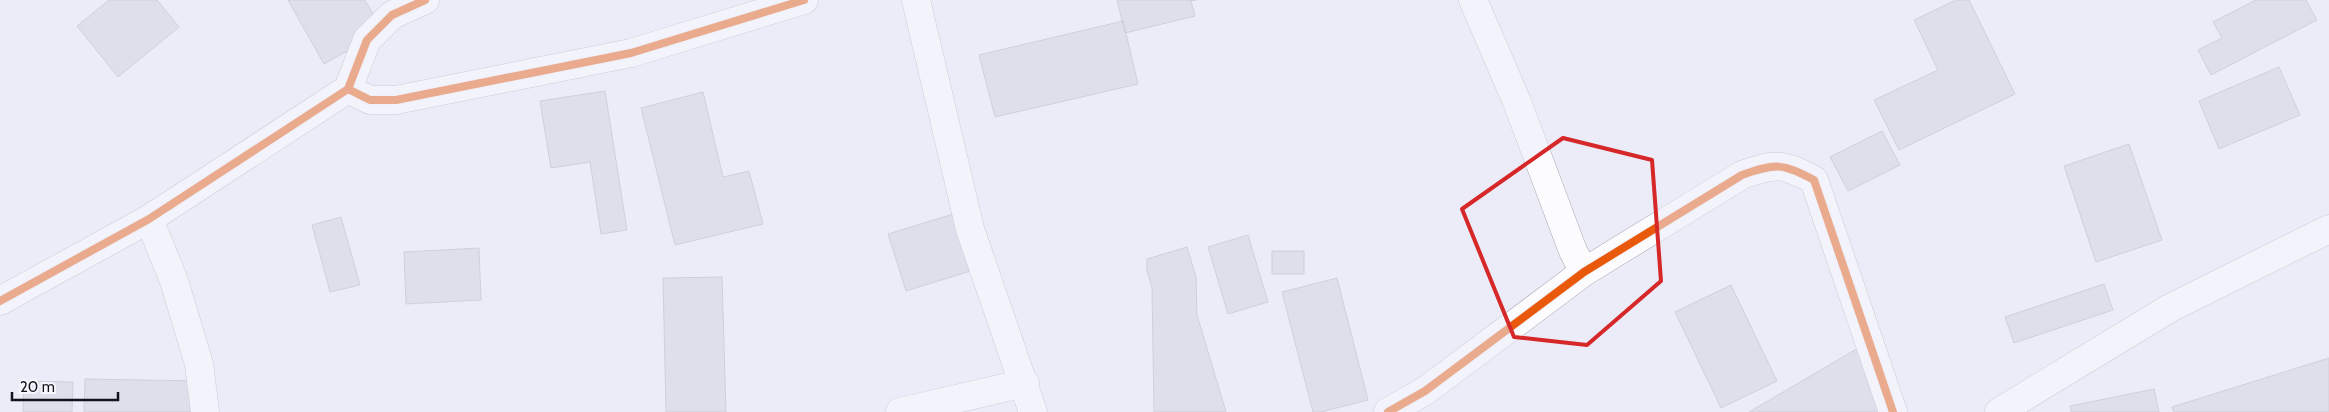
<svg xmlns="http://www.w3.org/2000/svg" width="2329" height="412" font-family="Cabin,sans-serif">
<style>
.building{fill:#cccfd9;stroke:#aaadb7}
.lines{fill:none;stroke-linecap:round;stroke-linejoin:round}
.street-casing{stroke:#a2a3ad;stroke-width:29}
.street{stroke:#fcfcfe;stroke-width:28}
.cycleway-casing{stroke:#f6f6fc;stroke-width:11}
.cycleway{stroke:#e8590c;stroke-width:8}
.marked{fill:none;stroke:#d62828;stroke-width:4;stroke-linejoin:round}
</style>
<rect width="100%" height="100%" fill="#ebecf8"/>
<path class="building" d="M109,0H157L179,27L118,77L77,26Z
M288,0H365L383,31L324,64Z
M1117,0H1196L1191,1L1195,16L1125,33Z
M1956,0H1969L2015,94L1899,150L1874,100L1938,70L1914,20Z
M2256,0H2306L2317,20L2211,75L2198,50L2222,38L2213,22Z
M1123,21L1138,84L995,117L979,55Z
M2279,67L2300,115L2219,149L2199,101Z
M605,91L627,230L601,234L590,162L551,168L540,101Z
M703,92L723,177L749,171L763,224L675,245L641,108Z
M1882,131L1900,165L1848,191L1830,157Z
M2129,144L2162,240L2096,262L2064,166Z
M963,211L980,268L906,291L888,234Z
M341,217L360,285L330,292L312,225Z
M1248,235L1268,302L1228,314L1208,247Z
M1187,247L1196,277L1197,315L1226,412H1154L1152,288L1147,271V259Z
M479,248L481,300L406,304L404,252Z
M1272,251H1304V274H1272Z
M722,277L726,412H666L663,278Z
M1337,278L1368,400L1321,412H1313L1282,292Z
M2104,284L2113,310L2014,343L2005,317Z
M1731,285L1777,381L1721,408L1675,312Z
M1860,347L1894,412H1749Z
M2329,358V412H2174L2172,407Z
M85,379L199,381L198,412H84Z
M24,381L73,382L72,412H23Z
M2154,389L2159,412H2071L2070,406Z"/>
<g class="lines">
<g class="street-casing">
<path id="street" d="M916,0L970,229L1033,412
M1473,0L1517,102L1573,251L1584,272
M348,89L370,100H396L631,53L804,0
M149,219L174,281L199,364L205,412
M0,301L149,219L348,89L367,40L392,15L425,0
M900,412L1025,383
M1388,412L1425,391L1584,272L1742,175C1776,163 1782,163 1814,180L1893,412
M1999,412L2170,308L2329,229"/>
</g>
<use href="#street" class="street"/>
<g class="cycleway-casing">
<path id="cycleway" d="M348,89L370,100H396L631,53L804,0
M0,301L149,219L348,89L367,40L392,15L425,0
M1388,412L1425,391L1584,272L1742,175C1776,163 1782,163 1814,180L1893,412"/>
</g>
<use href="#cycleway" class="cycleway"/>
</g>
<path d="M0 0H2329V412H0ZM1563,138L1652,160L1661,281L1587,345L1514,337L1462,209Z" fill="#ebecf8" fill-opacity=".55" fill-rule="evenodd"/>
<path class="marked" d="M1563,138L1652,160L1661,281L1587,345L1514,337L1462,209Z"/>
<path d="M12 392v8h106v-8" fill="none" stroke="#13131c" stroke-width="2.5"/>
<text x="20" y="392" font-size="15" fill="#13131c" stroke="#f6f6fc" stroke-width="4" paint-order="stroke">20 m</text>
</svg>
